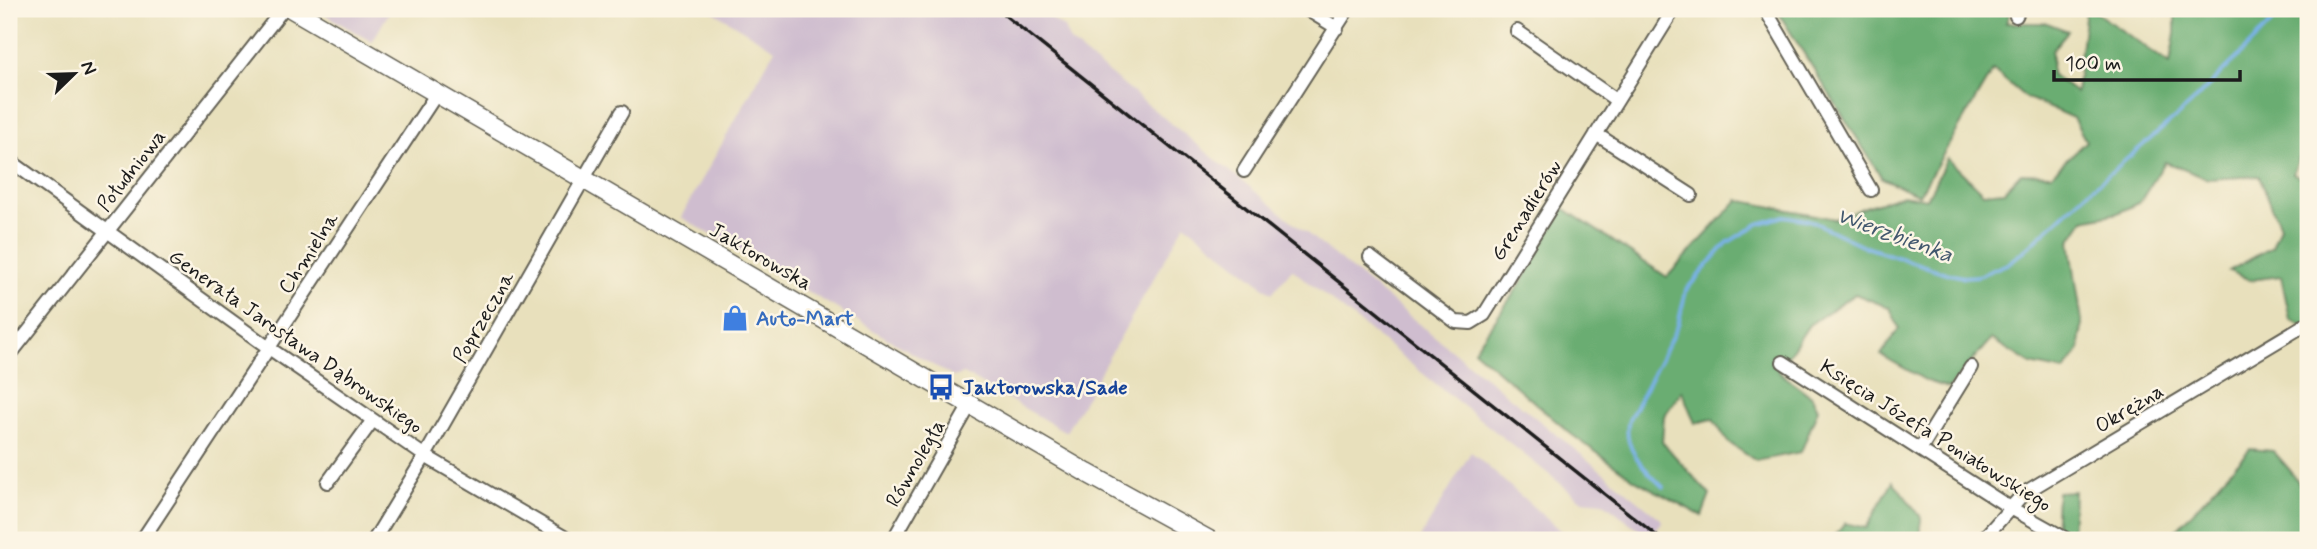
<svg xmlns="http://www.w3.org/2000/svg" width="2317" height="549" font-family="Mynerve,sans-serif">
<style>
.industrial{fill:#cfbdcf}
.forest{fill:#6bad72;stroke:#446447;stroke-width:2}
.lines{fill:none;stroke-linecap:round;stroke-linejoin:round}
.stream{stroke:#7ab2ea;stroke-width:3.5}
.street-casing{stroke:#636154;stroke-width:16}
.secondary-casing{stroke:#636154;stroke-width:21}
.street{stroke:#fff;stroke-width:12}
.secondary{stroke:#fff;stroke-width:18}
.rail{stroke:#1c1c1c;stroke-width:3.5}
.labels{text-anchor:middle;stroke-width:5;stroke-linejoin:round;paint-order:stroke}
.street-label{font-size:21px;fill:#1c1c1c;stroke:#fcf5e5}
.shop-label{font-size:21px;font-weight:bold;fill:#366cbe;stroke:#fcf5e5;text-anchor:start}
.transit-label{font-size:21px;font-weight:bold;fill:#164399;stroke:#fcf5e5;text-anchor:start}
.water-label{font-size:23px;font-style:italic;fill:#42586e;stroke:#fcf5e5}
</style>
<rect width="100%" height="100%" fill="#fcf5e5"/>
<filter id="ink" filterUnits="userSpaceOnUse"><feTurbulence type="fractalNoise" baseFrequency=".0143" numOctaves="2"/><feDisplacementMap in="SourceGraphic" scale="14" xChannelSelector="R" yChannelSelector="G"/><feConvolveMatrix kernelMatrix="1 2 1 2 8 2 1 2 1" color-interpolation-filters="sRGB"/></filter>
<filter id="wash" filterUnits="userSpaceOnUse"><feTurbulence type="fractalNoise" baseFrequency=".00686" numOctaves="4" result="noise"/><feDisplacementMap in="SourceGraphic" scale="28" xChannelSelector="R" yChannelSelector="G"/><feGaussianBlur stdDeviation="1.57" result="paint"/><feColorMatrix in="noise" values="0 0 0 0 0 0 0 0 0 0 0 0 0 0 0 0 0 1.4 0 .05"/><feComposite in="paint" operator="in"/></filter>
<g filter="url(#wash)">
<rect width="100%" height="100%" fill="#e8e0bc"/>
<path class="industrial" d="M316,9H391L372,42Z
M709,9H1040L1064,28L1070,42L1661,519L1662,522L1649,538L1603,502L1581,500L1292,269L1272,293L1185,224L1066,432L964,374L953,377L681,217L775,49Z
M1471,452L1563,533L1559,540H1419Z"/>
<path class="forest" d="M1776,9H2011L2006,23H2047L2068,31L2052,50L2051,74L2076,93L2086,9H2091L2170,64L2175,33V9H2308V147L2302,151L2293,173L2308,183V328L2290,319L2281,276L2250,280L2229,271L2272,247L2280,226L2259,176L2208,179L2165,162L2140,202L2118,213L2084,220L2070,241L2082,322L2080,349L2064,371L2031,364L1991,339L1949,388L1927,381L1881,355L1899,328L1890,308L1855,294L1809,325L1778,371L1812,397L1818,409L1801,452L1756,461L1728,442L1713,419L1695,423L1682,391L1664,416L1662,442L1710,495L1702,516L1635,480L1571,434L1474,350L1523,280L1563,208L1667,277L1738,200L1835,219L1865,207L1903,195L1927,199L1947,158L1983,193L2004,191L2021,173L2052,174L2086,141L2073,118L2025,97L1993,70L1919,195L1882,178Z
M2250,449L2273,451C2305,486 2308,492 2308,540H2167Z
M1893,481L1921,517V540H1832L1845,523L1866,528Z
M2074,491L2072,540H2055L2057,492Z"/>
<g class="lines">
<path class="stream" d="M1663,487C1645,469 1621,448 1629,420L1678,325L1686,290L1727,243L1758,224L1784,216L1809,220L1866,247L1949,274L1963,277L1978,276L2007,264L2025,250L2089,191L2189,106L2285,9"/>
</g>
</g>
<g filter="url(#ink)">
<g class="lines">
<g class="street-casing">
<path id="street" d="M1306,9L1337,28
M1765,9L1871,190
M2016,16L2019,9
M1517,31L1616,100
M1596,134L1691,195
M9,160L269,348L425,456L569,540
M1244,171L1348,9
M1370,257L1456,322L1471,323L1484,315L1674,9
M9,356L283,9
M1783,362L2009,507L2068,540
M1921,448L1971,367
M328,482L373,420
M142,540L437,93
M374,540L425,456L622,112
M893,540L970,405
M1982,540L2024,493L2308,323"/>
</g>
<g class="secondary-casing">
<path id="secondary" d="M292,9L1087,473L1209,540"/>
</g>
<use href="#street" class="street"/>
<use href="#secondary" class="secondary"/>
<path class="rail" d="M997,9L1662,540"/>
</g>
</g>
<defs>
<g id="shop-bare" transform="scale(2.1)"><path d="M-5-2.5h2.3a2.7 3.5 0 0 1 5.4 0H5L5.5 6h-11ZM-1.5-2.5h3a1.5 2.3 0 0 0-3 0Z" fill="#3f7fe0" stroke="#fcf5e5" stroke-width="2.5" paint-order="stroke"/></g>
<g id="bus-bare" transform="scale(2.1)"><path d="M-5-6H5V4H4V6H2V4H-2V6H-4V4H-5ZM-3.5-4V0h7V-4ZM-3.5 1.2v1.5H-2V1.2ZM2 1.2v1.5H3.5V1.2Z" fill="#1a4fb4" stroke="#fcf5e5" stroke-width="2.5" paint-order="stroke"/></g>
</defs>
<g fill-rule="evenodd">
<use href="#shop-bare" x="735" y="318"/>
<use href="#bus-bare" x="941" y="387"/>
</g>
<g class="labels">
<g class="street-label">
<text transform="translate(131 170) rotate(-52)" y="7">Południowa</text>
<text transform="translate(1526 210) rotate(-58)" y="7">Grenadierów</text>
<text transform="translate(308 253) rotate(-57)" y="7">Chmielna</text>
<text transform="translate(761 256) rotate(30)" y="7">Jaktorowska</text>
<text transform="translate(483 317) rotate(-60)" y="7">Poprzeczna</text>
<text transform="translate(296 341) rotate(35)" y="7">Generała Jarosława Dąbrowskiego</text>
<text transform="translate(2129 408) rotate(-31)" y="7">Okrężna</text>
<text transform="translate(1936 435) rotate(32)" y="7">Księcia Józefa Poniatowskiego</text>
<text transform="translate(915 463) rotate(-60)" y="7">Równoległa</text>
</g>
<g class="shop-label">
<text x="756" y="325">Auto-Mart</text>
</g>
<g class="transit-label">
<text x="962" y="394">Jaktorowska/Sade</text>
</g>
<g class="water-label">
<text transform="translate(1895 234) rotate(20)" y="8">Wierzbienka</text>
</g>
</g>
<rect width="2317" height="549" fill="none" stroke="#fcf5e5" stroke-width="35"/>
<g transform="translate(74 74) rotate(67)" stroke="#fcf5e5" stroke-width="5" paint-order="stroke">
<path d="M0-5L12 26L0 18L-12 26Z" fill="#1c1c1c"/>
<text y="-10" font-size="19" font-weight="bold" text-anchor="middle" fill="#1c1c1c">N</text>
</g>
<path d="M2054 70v10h186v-10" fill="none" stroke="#1c1c1c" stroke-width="3.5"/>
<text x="2065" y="70" font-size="21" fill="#1c1c1c" stroke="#fcf5e5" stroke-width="5" paint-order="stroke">100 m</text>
</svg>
